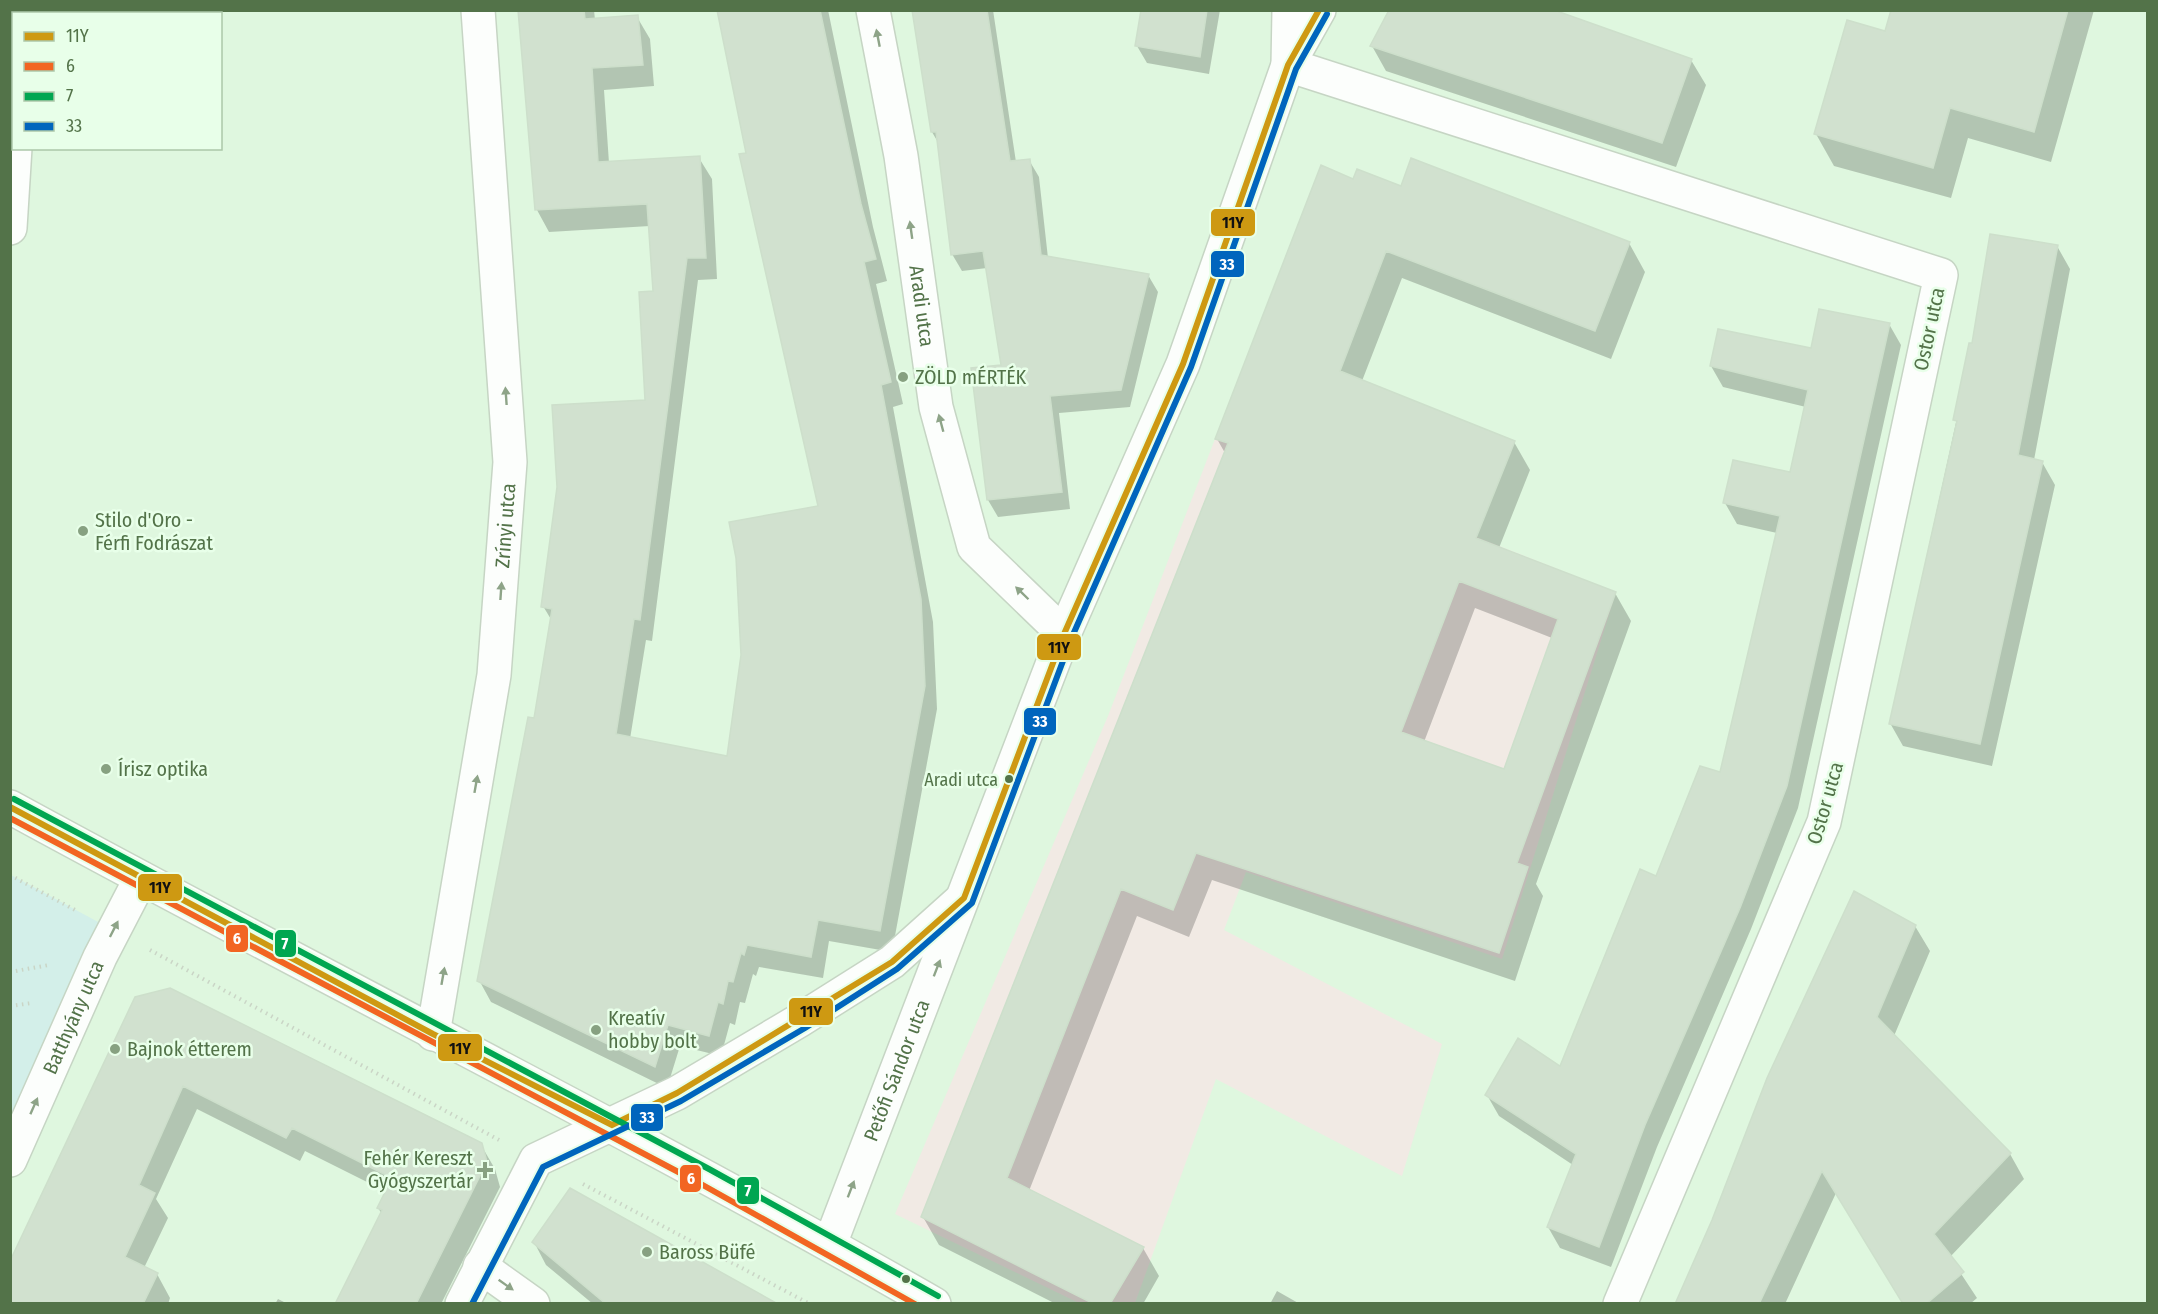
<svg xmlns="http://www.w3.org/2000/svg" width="2158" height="1314" font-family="'Fira Sans Condensed',sans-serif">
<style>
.residential{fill:#dff7df;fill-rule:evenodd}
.education{fill:#f1eae4}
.green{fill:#d3efe9}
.shadow{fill:#0003;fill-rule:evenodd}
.building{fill:#d1e1cf;stroke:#cddfcb;stroke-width:1.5;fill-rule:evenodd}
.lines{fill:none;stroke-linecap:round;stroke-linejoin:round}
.minor-casing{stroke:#c6d5c4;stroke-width:36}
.tertiary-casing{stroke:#c6d5c4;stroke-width:36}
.path{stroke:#cad5c6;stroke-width:4;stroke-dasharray:1.5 4.5;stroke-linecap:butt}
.minor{stroke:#fcfefc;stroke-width:33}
.tertiary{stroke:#fcfefc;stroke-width:33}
.bus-1-casing{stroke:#e8ffe9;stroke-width:10}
.bus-2-casing{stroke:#e8ffe9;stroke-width:10}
.bus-3-casing{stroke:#e8ffe9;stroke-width:10}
.bus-4-casing{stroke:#e8ffe9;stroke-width:10}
.bus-1{stroke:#ce9912;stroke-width:6}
.bus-2{stroke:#f26522;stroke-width:6}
.bus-3{stroke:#00a651;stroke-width:6}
.bus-4{stroke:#0065bd;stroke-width:6}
.oneway{fill:#8ea488}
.poi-dot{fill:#87a181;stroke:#e8ffe9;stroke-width:2}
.bus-dot{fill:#537349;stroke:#e8ffe9;stroke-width:2}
.labels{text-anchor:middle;stroke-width:5;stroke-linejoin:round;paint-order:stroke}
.bus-label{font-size:18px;fill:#537349;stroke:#e8ffe9;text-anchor:end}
.street-label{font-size:20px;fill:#537349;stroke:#e8ffe9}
.poi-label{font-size:20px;fill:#537349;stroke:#e8ffe9;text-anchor:start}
.line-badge{stroke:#e8ffe9;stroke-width:2}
.badge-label{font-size:16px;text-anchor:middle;font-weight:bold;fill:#fff}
.pale-badge-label{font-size:16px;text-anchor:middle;font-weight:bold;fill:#111}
</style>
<rect width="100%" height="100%" fill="#e8f6e9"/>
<path class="residential" d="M11,11H2147V1303H11ZM14,14H220V148H14Z"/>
<path class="education" d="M1215,439L1354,489L1616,592L1502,959L1246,872L1224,930L1442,1044L1402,1176L1216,1079L1135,1303H1079L895,1214L1108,716Z"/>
<path class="green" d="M11,875L113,930L11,1160Z"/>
<path class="shadow" d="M520,10H594L595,20L637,17L650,39L654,86L604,90L609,163L699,158L712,179L717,279L698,280L652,641L646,640L630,739L728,758L820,507L718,10H828L873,227L887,281L876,284L903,404L893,407L933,622L937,709L892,952L829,941L823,978L759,967L756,976L753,974L745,1003L740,1002L735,1025L730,1023L721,1056L680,1046L667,1088L491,1002L479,980L535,720L552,621L543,606L646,401L654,292L650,226L549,232L537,210Z
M914,10H993L1016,162L1029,160L1039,177L1048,258L1148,275L1158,292L1130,407L1059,413L1070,509L998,517L988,500L1003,367L987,268L962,271L952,254L939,144L932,132Z
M1143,10H1220L1209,74L1147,63L1137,46Z
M1892,10H2094L2051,162L1968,138L1951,198L1834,166L1816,134L1886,33Z
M1372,46L1691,60L1706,85L1676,167L1386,71Z
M1354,181L1401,188L1629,243L1645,272L1611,359L1402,278L1362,381L1514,442L1530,470L1499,548L1615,593L1631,621L1536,884L1543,896L1515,981L1212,880L1189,937L1137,916L1029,1191L1143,1248L1159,1276L1143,1304H1056L939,1245L923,1217L1225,453L1217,439ZM1475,608L1552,638L1504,771L1424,742Z
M2057,246L2070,269L2034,460L2042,462L2055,485L1992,766L1903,746L1890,723L1973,345Z
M1889,324L1901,345L1798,808L1751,929L1657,1147L1611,1267L1560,1248L1548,1227L1573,1165L1499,1116L1487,1095L1561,1069L1657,878L1722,773L1777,533L1737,524L1725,503L1791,474L1806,407L1723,387L1711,366L1812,350Z
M1915,926L1930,951L1894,1036L2010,1154L2024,1179L1950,1257L1977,1298L1970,1304H1904L1836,1193L1785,1304H1677Z
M170,990L481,1145L495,1169L500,1187L441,1304H337L382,1214L378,1208L387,1192L305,1151L300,1161L197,1109L156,1199L168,1218L144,1268L157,1274L170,1298L168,1304H10Z
M534,1242L773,1304H593L546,1265Z
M1277,1291L1300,1304H1270Z
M278,1299L288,1304H275Z"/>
<path class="building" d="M518,10H584L585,19L638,15L643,65L592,68L598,162L700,156L706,258H687L640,620L634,619L616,734L727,756L741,655L736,558L729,522L818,506L739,154L746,153L717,10H820L861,204L876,259L864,262L891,382L881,385L921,599L925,686L880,931L818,920L811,957L747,945L744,955L741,953L733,982L728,981L723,1004L718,1002L709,1036L668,1025L655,1067L477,981L528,717L534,718L552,609L541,607L557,487L552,405L645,400L639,292L653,291L647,204L535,210Z
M912,10H987L1010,161L1030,159L1041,255L1149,274L1121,390L1050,396L1062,492L987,500L971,368L1001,365L983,251L951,255L936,132H931Z
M1141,10H1207L1200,57L1135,46Z
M1389,10H1554L1692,59L1662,143L1370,46Z
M1891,10H2068L2034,132L1950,108L1933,168L1814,134L1847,20L1885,31Z
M1411,158L1630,242L1595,331L1386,251L1340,371L1515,441L1476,538L1616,592L1517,863L1528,867L1499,953L1196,853L1173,910L1121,889L1007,1178L1144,1247L1110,1304H1094L921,1217L1228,443L1215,439L1321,165L1353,179L1357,169L1401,186ZM1459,581L1558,619L1504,769L1401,732Z
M1990,234L2058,245L2018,455L2043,461L1980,744L1889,724L1957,421L1953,420L1969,343H1972Z
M1819,309L1890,323L1787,786L1740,908L1645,1125L1599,1247L1547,1227L1576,1154L1485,1095L1518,1038L1560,1066L1640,869L1656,876L1700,766L1720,772L1780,516L1723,503L1733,460L1790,472L1808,390L1710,366L1718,329L1811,348Z
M1854,891L1916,925L1877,1017L2011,1153L1934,1234L1964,1272L1926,1304H1903L1822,1171L1759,1304H1675L1712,1220L1767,1078Z
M170,988L482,1143L487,1162L416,1304H335L382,1210L377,1208L392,1178L292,1128L286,1138L183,1086L139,1185L155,1193L125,1257L158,1273L143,1304H10V1261L135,997Z
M570,1188L778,1304H606L532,1242Z"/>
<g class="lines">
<g class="minor-casing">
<g id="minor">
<path id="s1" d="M873,10L901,156L936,407L974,547L1064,634"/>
<path d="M1289,10L1288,65L1941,275L1824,822L1620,1304"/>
<path d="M23,14V10"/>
<path d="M10,228L15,148"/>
<path id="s2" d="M433,1034L494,675L510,462L478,10"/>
<path id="s3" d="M10,1160L100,957L141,878"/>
<path id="s4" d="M830,1244L1064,634L1183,364L1288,65L1319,10"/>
<path d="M480,1266L533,1304"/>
<path d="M462,1304L536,1160L677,1093L800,1020L892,962L960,901"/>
</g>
</g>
<g class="tertiary-casing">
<path id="tertiary" d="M10,807C317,975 631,1130 934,1304"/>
</g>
<path class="path" d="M10,875L77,911
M150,950L499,1140
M10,972L49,965
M10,1006L32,1003
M583,1184L810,1304"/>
<use href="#minor" class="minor"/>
<use href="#tertiary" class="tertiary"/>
<g class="bus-1-casing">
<path id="bus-1" d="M10,807L433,1034L612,1125
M612,1125L677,1093L892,962L964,898L1064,634L1183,364L1288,65L1319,10"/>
</g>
<g class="bus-2-casing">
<path id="bus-2" d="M10,818L701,1184L915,1304"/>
</g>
<g class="bus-3-casing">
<path id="bus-3" d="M14,799L709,1169L938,1296"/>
</g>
<g class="bus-4-casing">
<path id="bus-4" d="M472,1304L543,1167L681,1101L805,1028L897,969L972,903L1072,637L1191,367L1296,69L1327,14"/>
</g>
<use href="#bus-1" class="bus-1"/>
<use href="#bus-2" class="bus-2"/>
<use href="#bus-3" class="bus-3"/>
<use href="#bus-4" class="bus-4"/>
</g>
<defs><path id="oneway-solid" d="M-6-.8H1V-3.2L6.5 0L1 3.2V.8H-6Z" transform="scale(1.5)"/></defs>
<g class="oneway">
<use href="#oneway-solid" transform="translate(878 38) rotate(-101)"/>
<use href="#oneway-solid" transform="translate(911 230) rotate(-98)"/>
<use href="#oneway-solid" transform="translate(506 396) rotate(-94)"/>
<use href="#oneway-solid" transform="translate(941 423) rotate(-105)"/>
<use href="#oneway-solid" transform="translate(501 591) rotate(-86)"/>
<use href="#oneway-solid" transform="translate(1022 593) rotate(-136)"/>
<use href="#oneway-solid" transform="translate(476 784) rotate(-80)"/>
<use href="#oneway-solid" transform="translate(114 929) rotate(-63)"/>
<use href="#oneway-solid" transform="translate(937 968) rotate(-69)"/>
<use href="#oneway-solid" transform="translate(443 976) rotate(-80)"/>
<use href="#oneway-solid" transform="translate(34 1106) rotate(-66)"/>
<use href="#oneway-solid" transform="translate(851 1189) rotate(-69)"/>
<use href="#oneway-solid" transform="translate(506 1285) rotate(35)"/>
</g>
<g class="poi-dot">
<circle cx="903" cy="377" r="6"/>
<circle cx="83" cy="531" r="6"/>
<circle cx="106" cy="769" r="6"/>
<circle cx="596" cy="1030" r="6"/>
<circle cx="115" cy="1049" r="6"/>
<path d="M482 1161h6v6h6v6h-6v6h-6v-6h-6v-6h6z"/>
<circle cx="647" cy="1252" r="6"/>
</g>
<g class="bus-dot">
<circle cx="1009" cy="779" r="5"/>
<circle cx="906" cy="1279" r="5"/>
</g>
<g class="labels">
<g class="bus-label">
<text x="998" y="786">Aradi utca</text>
</g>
<g class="street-label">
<text dy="7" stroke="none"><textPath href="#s1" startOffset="300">Aradi utca</textPath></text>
<text transform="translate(1929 329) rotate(-78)" y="7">Ostor utca</text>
<text dy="7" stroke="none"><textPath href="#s2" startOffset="514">Zrínyi utca</textPath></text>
<text transform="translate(1825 803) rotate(-74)" y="7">Ostor utca</text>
<text dy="7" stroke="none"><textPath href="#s3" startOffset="156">Batthyány utca</textPath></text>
<text dy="7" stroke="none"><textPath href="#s4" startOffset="186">Petőfi Sándor utca</textPath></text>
</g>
<g class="poi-label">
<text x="915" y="384">ZÖLD mÉRTÉK</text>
<text x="95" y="527">Stilo d'Oro -<tspan x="95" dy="23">Férfi Fodrászat</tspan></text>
<text x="118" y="776">Írisz optika</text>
<text x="608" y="1025">Kreatív<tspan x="608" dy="23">hobby bolt</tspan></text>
<text x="127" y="1056">Bajnok étterem</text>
<text x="473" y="1165" text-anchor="end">Fehér Kereszt<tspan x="473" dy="23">Gyógyszertár</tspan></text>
<text x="659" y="1259">Baross Büfé</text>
</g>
</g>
<g class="line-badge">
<rect x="1210" y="208" width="46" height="29" rx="6" fill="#ce9912"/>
<rect x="1210" y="250" width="35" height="28" rx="6" fill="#0065bd"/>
<rect x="1036" y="633" width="46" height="28" rx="6" fill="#ce9912"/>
<rect x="1023" y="707" width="34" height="29" rx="6" fill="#0065bd"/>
<rect x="137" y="873" width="46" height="29" rx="6" fill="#ce9912"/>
<rect x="225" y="924" width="24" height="29" rx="6" fill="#f26522"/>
<rect x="274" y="929" width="23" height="29" rx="6" fill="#00a651"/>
<rect x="788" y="997" width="46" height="29" rx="6" fill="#ce9912"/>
<rect x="437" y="1033" width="46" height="29" rx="6" fill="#ce9912"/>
<rect x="630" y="1103" width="34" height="29" rx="6" fill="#0065bd"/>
<rect x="679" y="1164" width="23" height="29" rx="6" fill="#f26522"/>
<rect x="736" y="1176" width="24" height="29" rx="6" fill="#00a651"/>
</g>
<g class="badge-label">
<text x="1227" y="270">33</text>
<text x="1040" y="727">33</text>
<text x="237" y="944">6</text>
<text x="285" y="949">7</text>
<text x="647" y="1123">33</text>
<text x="691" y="1184">6</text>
<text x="748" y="1196">7</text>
</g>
<g class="pale-badge-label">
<text x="1233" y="228">11Y</text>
<text x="1059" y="653">11Y</text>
<text x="160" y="893">11Y</text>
<text x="811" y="1017">11Y</text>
<text x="460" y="1054">11Y</text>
</g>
<rect width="2158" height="1314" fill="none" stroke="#537349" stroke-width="24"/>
<rect x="12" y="12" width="210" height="138" fill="#e8ffe9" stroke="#acc7a9" stroke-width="1.5"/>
<rect x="24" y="32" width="30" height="9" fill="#ce9912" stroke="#acc7a9" stroke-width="1.5"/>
<text x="66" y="42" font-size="18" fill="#537349">11Y</text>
<rect x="24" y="62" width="30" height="9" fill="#f26522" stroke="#acc7a9" stroke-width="1.5"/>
<text x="66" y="72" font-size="18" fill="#537349">6</text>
<rect x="24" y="92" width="30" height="9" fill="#00a651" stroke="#acc7a9" stroke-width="1.5"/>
<text x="66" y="102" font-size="18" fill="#537349">7</text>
<rect x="24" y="122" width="30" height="9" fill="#0065bd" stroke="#acc7a9" stroke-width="1.5"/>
<text x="66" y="132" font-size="18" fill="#537349">33</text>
</svg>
